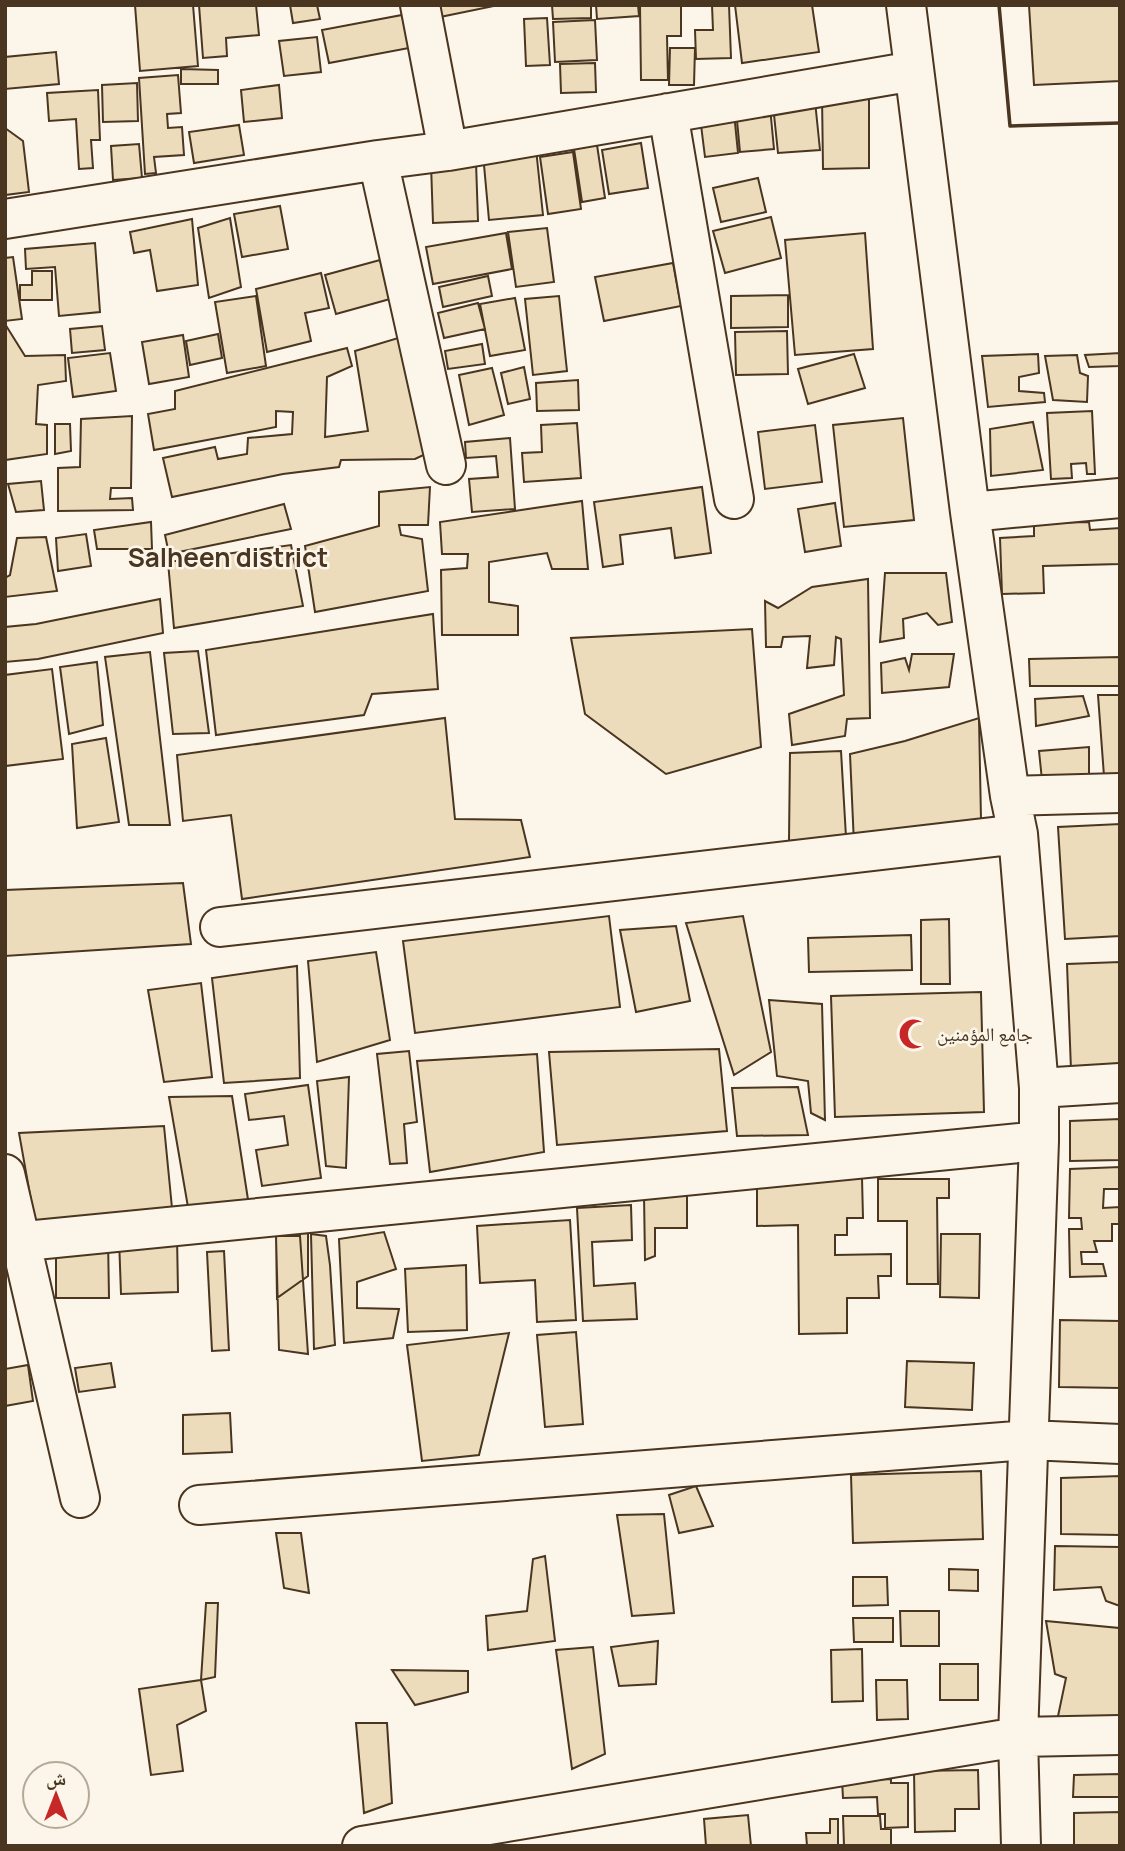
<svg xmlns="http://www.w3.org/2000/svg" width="1125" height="1851" font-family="Manrope,'Noto Naskh Arabic',sans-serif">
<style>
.building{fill:#ecdcbc;stroke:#4a3520;stroke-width:2}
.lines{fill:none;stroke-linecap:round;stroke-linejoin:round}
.street-casing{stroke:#4a3520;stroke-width:42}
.street{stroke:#fbf6e9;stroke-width:38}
.wall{stroke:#4a3520;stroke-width:3.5}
.labels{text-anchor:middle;stroke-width:5;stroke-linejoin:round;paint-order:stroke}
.poi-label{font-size:19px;fill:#4a3520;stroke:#fbf6e9;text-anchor:start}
.district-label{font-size:26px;font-weight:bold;fill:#4a3520;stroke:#fbf6e9}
</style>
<rect width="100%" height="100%" fill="#fbf6e9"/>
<path class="building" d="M135,5H193L198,66L140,71Z
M199,5H256L259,35L226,38L227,56L203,58Z
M290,5H317L320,19L293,23Z
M438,5H494V6L440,17Z
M552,5H591V18L553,19Z
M596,5H638L639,16L597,19Z
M640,5H681V36H667L668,80H641Z
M712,5H729L731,58L696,59L695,30H713Z
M735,5H812L819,52L742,63Z
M1029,5H1120V81L1034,85Z
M402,15L409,48L329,63L322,30Z
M547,18L550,65L526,66L524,19Z
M595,20L597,60L555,62L553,22Z
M317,37L321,72L284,76L279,41Z
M670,48H695L694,85H669Z
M56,52L59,84L5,89V57Z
M595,63L596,92L561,93L560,64Z
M181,69L218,70V84H181Z
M178,75L181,113L167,114L168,128L182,127L184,155L154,157L156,173L145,174L139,78Z
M137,83L138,121L103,122L102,85Z
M279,85L282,118L244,122L241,90Z
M98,90L100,140H91L93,168L79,169L76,119L49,121L47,93Z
M869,94V168L823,169L822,95Z
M815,101L820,150L778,153L773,105Z
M770,107L774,149L740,152L736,110Z
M734,113L738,153L705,157L700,117Z
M239,125L244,155L194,163L189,132Z
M5,128L23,141L29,192L5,195Z
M641,143L648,188L609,194L602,150Z
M139,144L142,178L113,180L111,146Z
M597,145L605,198L582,202L574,149Z
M536,149L543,215L489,220L483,154Z
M573,152L581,209L548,214L540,157Z
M476,162L478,221L433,223L431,164Z
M758,178L766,212L721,222L713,188Z
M280,206L288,249L242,257L234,214Z
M771,217L781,258L725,273L713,231Z
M230,218L241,287L209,298L198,228Z
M192,219L198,285L157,291L150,250L134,253L130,232Z
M547,228L554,282L516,287L508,232Z
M506,233L512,269L433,284L426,247Z
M865,233L873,349L795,355L785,240Z
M95,243L100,312L59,316L55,267L26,269L25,249Z
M13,257L22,319L5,321V258Z
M380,260L390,299L336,314L325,275Z
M673,263L681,306L604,321L595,277Z
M32,271H52V300H20V285H32Z
M321,273L329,308L305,313L311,341L267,352L256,289Z
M488,276L492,296L443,307L439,287Z
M788,295V327L731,328V296Z
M256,296L266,366L227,373L215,302Z
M559,296L567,371L533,375L525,299Z
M515,298L525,350L490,356L480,304Z
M478,303L485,329L444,338L438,313Z
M5,324L25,356L65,355L66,381L38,385L36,424L47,425V454L5,460Z
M102,326L105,350L72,353L70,329Z
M787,331L788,374L736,375L735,332Z
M218,334L222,358L190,365L186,341Z
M183,335L189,377L149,384L142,342Z
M398,338L410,347L430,452L415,459L341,460L339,467L283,474L172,497L163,458L215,447L218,459L247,454L248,438L292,434L293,412L276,411V427L154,450L148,414L175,409V391L347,348L352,366L327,377L325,437L368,431L355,351Z
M482,344L485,364L448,369L445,351Z
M110,353L116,391L73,397L68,358Z
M1120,353V366L1089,367L1085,355Z
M854,354L865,388L808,404L798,369Z
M1038,354L1039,373L1019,377V391L1044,393L1045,402L988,407L982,356Z
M1077,355L1080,373L1088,376L1087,402L1053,400L1045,356Z
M524,367L530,399L508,404L501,373Z
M492,368L504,415L469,425L459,375Z
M578,380L579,410L537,411L536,383Z
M1092,411L1095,474H1087L1086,463L1071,464L1072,478L1051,479L1047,413Z
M132,416L131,488H111L110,499L132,498L133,510L58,511V468L80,467L81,419Z
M903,418L914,520L844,527L833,425Z
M1033,422L1043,470L991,476L990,429Z
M577,423L581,478L524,482L522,453L542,452L541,425Z
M55,424H70L71,451L55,454Z
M815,425L822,482L765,489L758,432Z
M510,438L515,509L472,512L469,479L498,477L496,456L466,458L465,442Z
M41,481L44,510L16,512L8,484Z
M430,487L428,525H399L401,535L422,539L428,591L315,612L305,546L379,526V492Z
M702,487L711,553L675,558L671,528L620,535L623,564L603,567L594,502Z
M582,501L588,569H552L547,553L489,562V602L518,606V635H442L441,570L467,568L468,554H442L440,522Z
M835,503L841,546L805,552L798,509Z
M284,504L291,529L169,554L165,535Z
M151,522L152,549H97L94,530Z
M1089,522L1090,530L1120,528V564L1043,566L1044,593L1002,594L1000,538L1034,536V523Z
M86,534L91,566L58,571L56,538Z
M46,537L57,591L5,597V578L10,575L17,538Z
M291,545L303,606L174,628L168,562Z
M885,573H946L952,622L938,625L927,613L903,619L904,638L880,642Z
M868,579L870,718L847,719L845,736L792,745L789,714L844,695L841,639L836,637L834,665L807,668L810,636L783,637L781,647H766L765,601L778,608L812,587Z
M160,599L163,633L38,659L5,662V627L36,624Z
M433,614L438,689L372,694L364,715L216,735L206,650Z
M752,629L761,747L666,774L585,714L571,638Z
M198,651L209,733L173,734L164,653Z
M150,652L170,825H129L105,657Z
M912,654H954L949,687L882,693L881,663L905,658L909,670Z
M1120,657V686H1030L1029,659Z
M97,662L103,725L69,734L60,667Z
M52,669L63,759L5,766V675Z
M1098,695H1120V776H1104Z
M1083,696L1089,716L1036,726L1035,699Z
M445,718L455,819L521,820L530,857L242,899L231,815L183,821L177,755Z
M979,718L981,820L854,844L850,754L905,741Z
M106,738L119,822L77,828L72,744Z
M1089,747V774L1042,780L1039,751Z
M841,751L846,837L789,841L790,753Z
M1120,824V936L1065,939L1058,827Z
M183,883L191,944L5,956V890Z
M609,916L620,1007L415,1033L403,941Z
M743,916L771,1052L734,1075L686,923Z
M949,919L950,984H921V920Z
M676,926L690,1001L636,1012L620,930Z
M911,935L912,970L809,972L808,938Z
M376,952L390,1040L317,1062L308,961Z
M1120,962V1067L1071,1070L1067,964Z
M297,966L300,1078L224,1083L212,978Z
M201,983L212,1077L164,1082L148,990Z
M981,992L984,1112L835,1117L831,996Z
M769,1000L822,1004L825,1120L811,1113L808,1081L777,1076Z
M719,1049L727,1131L557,1145L549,1052Z
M409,1051L417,1122L404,1124L407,1163L390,1164L377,1054Z
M537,1054L544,1152L430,1172L417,1061Z
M349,1077L346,1168L326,1166L317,1081Z
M308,1085L321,1178L262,1186L256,1150L288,1145L284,1116L249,1120L245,1094Z
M798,1087L808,1135L737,1136L732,1088Z
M232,1096L249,1206L189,1213L169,1097Z
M1120,1119V1160L1070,1161V1121Z
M164,1126L172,1208L35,1223L19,1133Z
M1120,1167V1189H1104L1103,1208L1120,1207V1224H1112V1241H1094L1097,1252H1081L1082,1264H1103L1106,1276L1070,1277L1069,1229H1082L1081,1218H1069L1070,1169Z
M862,1178L863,1218H847V1235H835V1255L891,1254V1276H878L879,1298H847V1333L799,1334L798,1225L757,1226V1179Z
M878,1179H949V1198H937L938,1284H907V1221H878Z
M687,1194V1228H655V1256L645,1260L644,1195Z
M631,1205L632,1240L592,1242L594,1286L635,1283L637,1319L583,1321L577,1208Z
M570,1220L576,1320L537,1322L535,1280L480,1283L477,1226Z
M384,1232L396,1269L357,1282V1308L399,1309L393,1338L344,1343L339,1239Z
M308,1233V1276L277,1298L276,1234Z
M311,1234L326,1236L330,1265L335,1345L314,1349Z
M941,1234H980L979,1298L940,1297Z
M177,1236L178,1292L121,1294L119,1238Z
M276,1236H300L308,1354L279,1350Z
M56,1238H108L109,1298H56Z
M224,1251L229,1350L212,1351L207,1252Z
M466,1265L467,1330L408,1332L405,1269Z
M1060,1320L1120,1321V1388L1059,1387Z
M576,1332L583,1424L545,1427L537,1335Z
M509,1333L479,1455L422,1461L407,1345Z
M907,1361L974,1363L972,1410L905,1407Z
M111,1363L115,1387L79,1392L75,1368Z
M28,1365L33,1401L5,1406V1369Z
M230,1413L232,1452L183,1454V1415Z
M981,1471L983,1539L853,1543L851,1475Z
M1120,1476V1535L1061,1534V1478Z
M696,1486L713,1526L679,1533L669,1495Z
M664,1514L674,1613L632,1616L617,1515Z
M276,1533H301L309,1593L284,1588Z
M1055,1546L1120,1547V1606L1106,1601L1101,1587L1054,1590Z
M545,1556L555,1641L488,1650L486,1616L527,1611L533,1559Z
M949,1569L978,1570V1591L949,1590Z
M853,1577H887L888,1605L853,1606Z
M206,1603H218L215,1677L201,1680Z
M900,1611H939V1646H901Z
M853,1618H893V1642H854Z
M1046,1621L1119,1628L1120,1719L1057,1721L1066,1678L1055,1674Z
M658,1641L656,1684L619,1686L611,1647Z
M593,1647L605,1754L572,1769L556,1650Z
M862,1649L863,1701L832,1702L831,1650Z
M940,1664H978V1700H940Z
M392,1670L468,1671V1692L415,1705Z
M201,1680L206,1711L177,1725L183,1771L151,1775L139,1689Z
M876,1680H907L908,1719L877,1720Z
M356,1723H387L392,1803L364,1813Z
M978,1770L979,1809H955V1831L915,1832L914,1771Z
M1120,1774V1797H1073L1074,1775Z
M891,1779V1783H908V1827L885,1828V1814H878L877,1797L843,1798L842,1780Z
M1120,1812V1846H1074V1813Z
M748,1815L751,1846H706L704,1819Z
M843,1816H880L881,1829H891V1846H844Z
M830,1819H838V1846H807L806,1833H830Z"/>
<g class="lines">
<g class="street-casing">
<path id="street" d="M420,5L448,151
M906,5L970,512L1010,796L1018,834L1039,1088V1141L1018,1737L1021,1846
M668,113L734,499
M378,160L446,465
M5,219L378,160L448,151L914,71
M970,512L1120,498
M1010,796L1120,793
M220,927L1018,834
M1039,1088L1120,1083
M5,1174L80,1498
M5,1243L1039,1141
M199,1505L1028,1440L1120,1444
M362,1846L1018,1737L1120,1735"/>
</g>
<use href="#street" class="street"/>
<path class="wall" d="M999,5L1010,126L1120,123"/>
</g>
<defs>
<g id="mosque-bare" transform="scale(2.415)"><path d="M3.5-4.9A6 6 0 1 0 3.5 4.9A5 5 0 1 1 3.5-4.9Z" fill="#c62828" stroke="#fbf6e9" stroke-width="2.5" paint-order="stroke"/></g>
</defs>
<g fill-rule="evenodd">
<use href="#mosque-bare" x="914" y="1034"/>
</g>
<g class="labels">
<g class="poi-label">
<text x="937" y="1041">جامع المؤمنين</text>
</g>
<g class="district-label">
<text x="228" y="567">Salheen district</text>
</g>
</g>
<rect width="1125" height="1851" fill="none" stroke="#4a3520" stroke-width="14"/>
<g transform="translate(56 1795)"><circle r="33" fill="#fbf6e9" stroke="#b4a999" stroke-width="2"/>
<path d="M0-5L12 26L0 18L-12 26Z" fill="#c62828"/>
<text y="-10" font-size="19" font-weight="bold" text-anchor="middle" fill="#4a3520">ش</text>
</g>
</svg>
